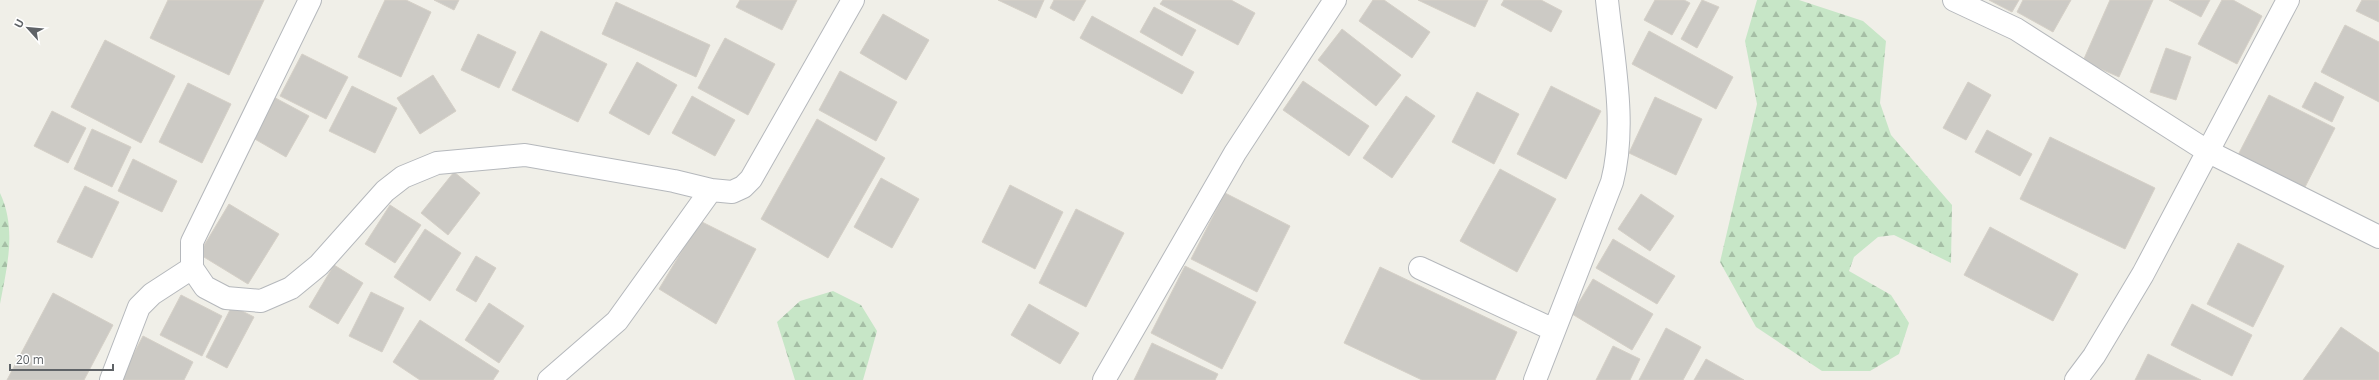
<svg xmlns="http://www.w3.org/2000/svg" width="2379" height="380" font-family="'Open Sans',sans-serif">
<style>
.forest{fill:url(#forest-firs)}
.building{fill:#cccac5;stroke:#d5d0c7}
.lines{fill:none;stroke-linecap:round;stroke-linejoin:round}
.street-casing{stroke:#b5b8bc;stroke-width:24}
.street{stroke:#fff;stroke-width:22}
</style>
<defs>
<pattern id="forest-firs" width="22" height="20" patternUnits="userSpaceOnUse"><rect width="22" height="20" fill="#c7e6c7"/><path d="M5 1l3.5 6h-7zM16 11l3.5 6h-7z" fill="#a5bea5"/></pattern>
</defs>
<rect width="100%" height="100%" fill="#f0efe8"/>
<path class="forest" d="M1757,0H1799L1863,21L1886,41L1880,103L1891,135L1952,205L1951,263L1894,235L1878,237L1854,257L1849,271L1891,295L1909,323L1899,354L1870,371H1822L1756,327L1720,262L1757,104L1745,41Z
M0,193C17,229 7,267 0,304Z
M833,291L861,305L877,331L863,380H795L777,322L800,301Z"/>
<path class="building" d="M168,0H264L229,75L150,38Z
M385,0H406L431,12L401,77L358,57Z
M434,0H459L454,10Z
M740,0H797L782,30L736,7Z
M998,0H1044L1036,18Z
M1054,0H1086L1074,21L1050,8Z
M1163,0H1231L1255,13L1238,45L1160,4Z
M1373,0H1384L1430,32L1412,58L1359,21Z
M1418,0H1488L1475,27Z
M1504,0H1541L1562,11L1551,32L1501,5Z
M1655,0H1684L1690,3L1672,35L1644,20Z
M1702,0L1719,7L1697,48L1681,39Z
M1989,0H2019L2012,12Z
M2023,0H2071L2053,32L2017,12Z
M2110,0H2153L2119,77L2083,61Z
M2169,0H2210L2201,17Z
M2222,0H2233L2262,16L2237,64L2198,44Z
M2362,0H2379V22L2356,11Z
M616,2L710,45L696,77L602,34Z
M1154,7L1196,30L1182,56L1140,32Z
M883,14L929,40L906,80L860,53Z
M1092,16L1194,72L1182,94L1080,38Z
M2345,25L2379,42V102L2321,72Z
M1342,29L1401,75L1376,106L1318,60Z
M541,31L607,64L578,122L512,90Z
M1649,31L1733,77L1716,109L1632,64Z
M478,34L516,52L499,88L461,70Z
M725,38L775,64L748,115L698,88Z
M105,40L175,76L141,143L71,107Z
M2166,48L2191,57L2176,100L2150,92Z
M302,54L348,77L326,119L280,96Z
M637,62L677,85L649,135L609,113Z
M840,71L897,102L876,141L819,110Z
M433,75L456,111L420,134L397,98Z
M1303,81L1369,126L1349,156L1283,110Z
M1968,82L1991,95L1966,140L1943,128Z
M2315,82L2344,97L2332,122L2302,107Z
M188,83L231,104L202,163L159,142Z
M352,86L397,108L375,153L329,131Z
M1551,86L1601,111L1566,179L1517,154Z
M1477,92L1519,114L1494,164L1452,142Z
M268,94L309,116L286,157L246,134Z
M2269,95L2335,128L2303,191L2237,157Z
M692,96L735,120L715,156L672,133Z
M1406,96L1435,116L1392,178L1363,158Z
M1655,97L1702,119L1676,175L1629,153Z
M52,111L86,128L68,163L34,146Z
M817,119L885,158L828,258L761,219Z
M92,129L131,147L112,187L74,169Z
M1987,130L2032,154L2020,176L1975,152Z
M2050,137L2155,188L2125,249L2020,199Z
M133,159L177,181L162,212L118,191Z
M1500,169L1556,199L1517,272L1460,241Z
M454,172L480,193L448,235L421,213Z
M881,178L919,199L892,248L854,227Z
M1010,185L1063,212L1035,269L982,242Z
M85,186L119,202L92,258L57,242Z
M1225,193L1290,226L1257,292L1191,259Z
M1641,194L1674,216L1650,251L1618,229Z
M229,204L279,234L248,284L199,254Z
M390,205L421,225L395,263L365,244Z
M1076,209L1124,233L1086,307L1039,283Z
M700,221L756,249L716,324L659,289Z
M1990,227L2078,274L2053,321L1964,275Z
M425,229L461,253L430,301L394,277Z
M1613,239L1675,276L1657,304L1596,268Z
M2238,243L2284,266L2253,327L2207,304Z
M476,256L496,268L476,302L456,290Z
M334,265L363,283L338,324L309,307Z
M1185,266L1256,302L1222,369L1151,333Z
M1380,267L1517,332L1495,380H1422L1344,343Z
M1593,279L1653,314L1632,350L1572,314Z
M371,292L404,308L382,352L349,336Z
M53,293L113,325L84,380H7Z
M181,295L222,316L202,356L160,335Z
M489,303L524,326L499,363L465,340Z
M1029,304L1079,333L1060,364L1011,335Z
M2192,304L2252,335L2232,376L2171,345Z
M232,306L254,317L227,368L206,357Z
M420,320L499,371L493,380H420L393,362Z
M2341,327L2379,353V380H2303Z
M1666,328L1701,347L1683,380H1639Z
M143,336L193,362L184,380H120Z
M1152,343L1218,374L1215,380H1134Z
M1613,346L1640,359L1630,380H1596Z
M2148,354L2201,380H2135Z
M1706,359L1744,380H1694Z"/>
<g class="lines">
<g class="street-casing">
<path id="street" d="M310,0L192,242V268L205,287L226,298L261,301L291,288L319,265L385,191L403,177L437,163L525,155L674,181L711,190L732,192L743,187L751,179L853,0
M1954,0L2016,29L2207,151L2379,237
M1420,268L1554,330
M111,380L139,307L152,294L192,268
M549,380L617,321L711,190
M1104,380L1235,153L1335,0
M1535,380L1612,182C1627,125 1613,59 1607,0
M2076,380L2094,356L2143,274L2288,0"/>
</g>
<use href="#street" class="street"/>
</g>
<g transform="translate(28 28) rotate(297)" stroke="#ffffff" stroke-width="3" paint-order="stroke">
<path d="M0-3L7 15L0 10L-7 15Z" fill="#5f6367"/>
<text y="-6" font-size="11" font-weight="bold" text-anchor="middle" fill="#5f6367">U</text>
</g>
<path d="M10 364v6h103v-6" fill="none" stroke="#5f6367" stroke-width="2"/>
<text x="16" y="364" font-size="12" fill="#5f6367" stroke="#ffffff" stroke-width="3" paint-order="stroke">20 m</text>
</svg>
